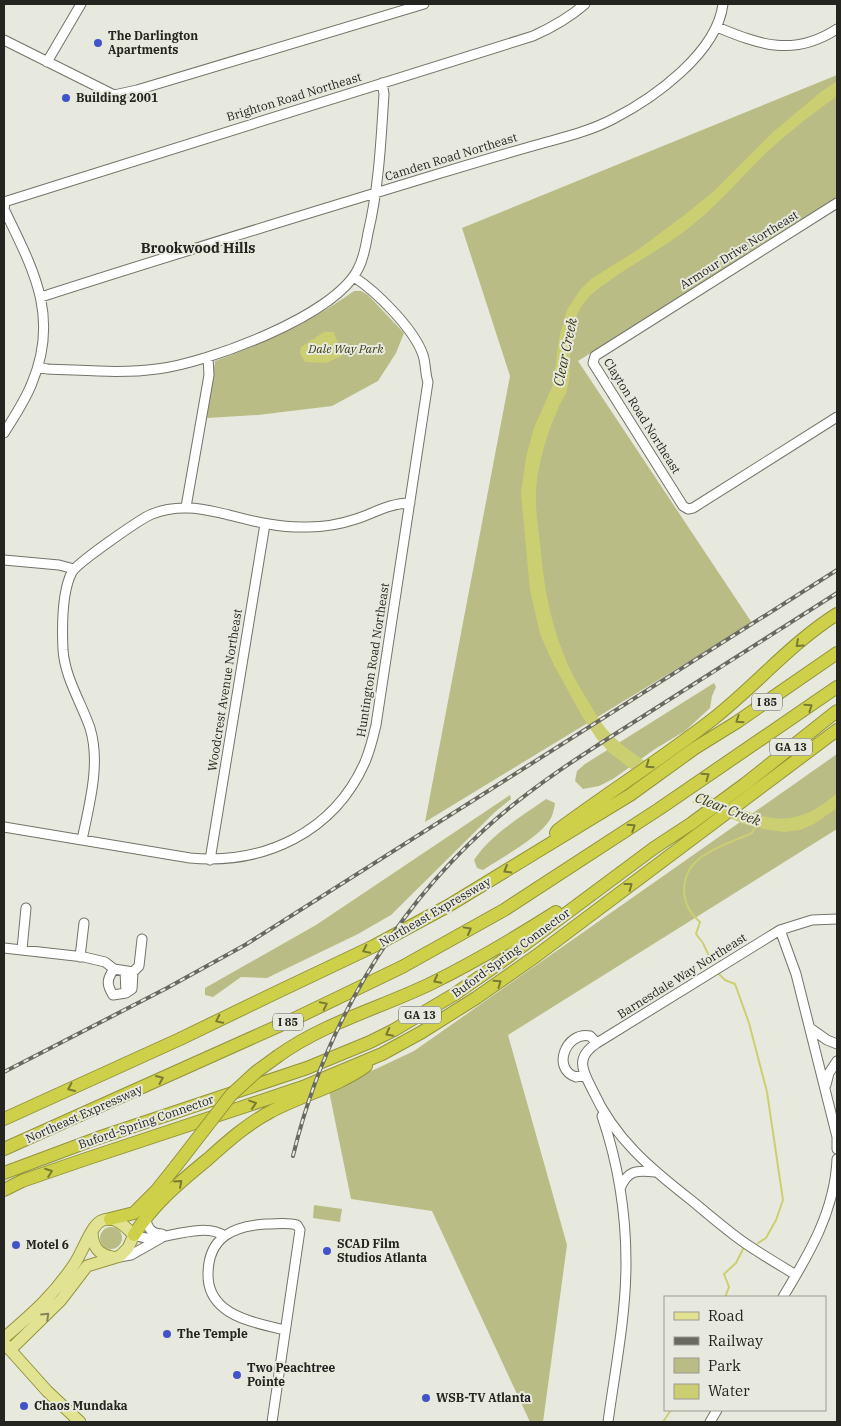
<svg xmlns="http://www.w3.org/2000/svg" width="841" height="1426" font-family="'IBM Plex Serif',serif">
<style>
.green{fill:#b9bc85}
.water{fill:#cccf71}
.pier{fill:#e8e9de}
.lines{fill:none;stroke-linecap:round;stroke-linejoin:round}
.stream{stroke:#cccf71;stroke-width:2}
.minor-casing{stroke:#727369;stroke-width:11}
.major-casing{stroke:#92943b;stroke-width:13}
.highway-casing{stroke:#92943b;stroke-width:14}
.minor{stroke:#fff;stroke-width:9}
.major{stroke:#e2e392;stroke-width:11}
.highway{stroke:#ced049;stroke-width:12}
.rail-casing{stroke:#696962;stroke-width:4}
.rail{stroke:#e8e9de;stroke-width:2;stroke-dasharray:5.5;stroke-linecap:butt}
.highway-bridge-casing{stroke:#92943b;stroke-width:14;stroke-linecap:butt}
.highway-bridge{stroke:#ced049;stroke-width:12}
.oneway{stroke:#797a34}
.oneway2{stroke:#838459}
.poi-dot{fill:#4153c7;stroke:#e8e9de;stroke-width:2}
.labels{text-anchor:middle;stroke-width:4;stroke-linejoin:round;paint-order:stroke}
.shield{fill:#e8e9de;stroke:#5f5f59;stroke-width:1}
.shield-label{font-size:11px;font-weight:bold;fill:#242420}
.poi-label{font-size:12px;font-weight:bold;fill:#242420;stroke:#e8e9de;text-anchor:start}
.street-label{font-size:12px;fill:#242420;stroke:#e8e9de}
.park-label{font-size:12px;font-style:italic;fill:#3e3f17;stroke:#e8e9de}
.neighbourhood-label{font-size:14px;font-weight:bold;fill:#242420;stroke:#e8e9de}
.water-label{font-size:14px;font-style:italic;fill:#3a3b13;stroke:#e8e9de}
</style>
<rect width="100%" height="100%" fill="#e8e9de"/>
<path class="green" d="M837,75V198L578,361L752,623L425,822L510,376L462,228Z
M354,291H361L368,295L404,333L396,353L378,381L332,406L258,415L207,418L215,361C265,343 311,322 354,291Z
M714,683L716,687L712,696L710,708L685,731L655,749L613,779L599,786L583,789L575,781L577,771L585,764Z
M837,754V829L508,1035L567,1245L543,1422H530L432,1211L351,1199L329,1091L414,1051Z
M510,795L511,799L495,812L391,915L358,934L267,978L241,977L213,997L205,995V988L316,925Z
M546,799L555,803C554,809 553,816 549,821C538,838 501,858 483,870L477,868L474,860C491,834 521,817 546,799Z
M314,1205L342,1209L340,1222L313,1218Z
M100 1238a11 11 0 1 1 22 0a11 11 0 1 1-22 0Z"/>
<path class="water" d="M837,81V96C813,113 790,131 768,151C740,178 716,207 685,231C664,246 641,260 619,274C607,283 592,291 583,304C562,336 575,359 567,390C565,397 560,402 558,409C549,429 542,451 538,473C533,499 538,526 541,552C546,608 558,656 590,704C595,713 600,722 607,730C629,754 656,768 684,783C697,789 709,797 722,802C770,821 795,830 837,793V808L814,824L800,830L784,832L764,829L744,824L682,798L631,769L611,754L597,739L582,716L554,665L540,634L530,590L521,493L526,457L534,428L553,385L559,339L567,310L580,290L591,279L639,249L687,213L714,191L772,133L822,91Z
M324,332H334L342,356L326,363L305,362L300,353L301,347Z"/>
<path class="pier" d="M646,759L659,767L707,792L689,804L629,771Z"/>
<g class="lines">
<path class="stream" d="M709,956L703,943L696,934L700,922C677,902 679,870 706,854C720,845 737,840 752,833L756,825
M719,974L725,980L735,984L749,1023L767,1092L783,1200L776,1220L766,1238L758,1243
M725,1297L729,1287L724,1274L736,1263L743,1249
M663,1422L671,1410"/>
<g class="minor-casing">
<path id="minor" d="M717,27C760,45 794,57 837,29
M4,40L114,95L137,90L424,4
M47,62L81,4
M4,202L533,36C553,27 569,18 585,4
M837,203L595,356L593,363L683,506L688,509L693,508L837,417
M41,297C174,254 307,214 441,173C474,163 507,153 540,144C565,137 590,131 613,119C654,98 717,53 723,4
M38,367L47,369C83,370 121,374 157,369C207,363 335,316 358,269C364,258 366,245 368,233C379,187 381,140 384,94L382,83
M4,433C14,417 25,401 32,383C60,316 33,269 4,209L5,202
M186,507L209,375L208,358
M4,560L59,565L74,569
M4,827L190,858C265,865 334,832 365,762C370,750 373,738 376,725L428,382C425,374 426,364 423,355C414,329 377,292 354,277
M82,840C89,805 101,764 90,728C81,702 65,678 63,650C62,628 62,591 72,572C77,563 140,519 152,514C162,510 174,508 185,508C200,507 215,512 229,515C256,522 281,528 308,527C324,527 341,524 356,519C374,513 390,503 410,503
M210,860L265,524
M780,930L796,974L837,1137
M4,948L84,957L105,962L114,969L133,972L132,989L126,993L125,971
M22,949L26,908
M80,957L84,923
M114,969C107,979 106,984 113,995L126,993
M133,972L139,966L142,939
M810,1028L827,1040L837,1044
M585,1075L576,1077C551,1069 566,1031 590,1036L597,1043
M826,1085L829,1073L837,1061
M602,1116C618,1163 626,1213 626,1263C626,1316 615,1370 608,1422
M837,1137V1149
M620,1189C627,1170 637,1170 655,1172
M145,1218C148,1228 151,1234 162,1234
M134,1235C140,1237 147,1239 154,1238C172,1236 208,1223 224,1236
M119,1257L131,1255L161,1238
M796,1275C778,1264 759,1253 742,1241C724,1228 708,1214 691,1200C650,1168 615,1139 593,1091C583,1071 574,1058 597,1043L780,930L812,920L837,919
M783,1297C809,1254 835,1211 837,1159
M272,1422L300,1230L297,1225C287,1222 277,1224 266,1224C233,1226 208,1237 208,1275C208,1288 214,1300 224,1308C238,1320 268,1326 285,1330
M710,1422L717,1410"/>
</g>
<g class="major-casing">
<path id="major" d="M92,1233C93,1247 98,1254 112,1257
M4,1338C33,1313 54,1295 75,1263C82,1253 91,1226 101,1221C115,1214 125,1227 134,1235L128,1248L120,1256L87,1266L61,1300L10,1350
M5,1344L47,1391L80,1422"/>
</g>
<g class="highway-casing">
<path id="highway" d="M556,833L558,830C609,792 663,758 713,719C755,686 791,643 837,614
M278,1056C324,1023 380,1008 430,984C473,963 515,938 556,912
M4,1119L180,1039L271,995L374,946L448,906L630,795L695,748L737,722L837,653
M4,1149L294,1019L402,967L504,910L659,809L837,687
M4,1173L98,1138L307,1068L370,1042L394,1030L455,994L501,962L654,848L692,823L745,784L837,711
M4,1190L22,1181L83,1160L303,1087L382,1054L422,1032L476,998L536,956L837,730
M110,1219L134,1213L156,1191L176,1166
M134,1235C153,1204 180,1182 208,1159C227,1142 247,1124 270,1112C301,1095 337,1087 366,1066"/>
</g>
<use href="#minor" class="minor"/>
<use href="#major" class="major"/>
<use href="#highway" class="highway"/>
<g class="rail-casing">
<path id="rail" d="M4,1072L167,988L245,945L837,570
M293,1156C323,1031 390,915 486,828C534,784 590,750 645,715C709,675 773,634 837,593"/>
</g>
<use href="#rail" class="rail"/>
<g class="highway-bridge-casing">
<path id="highway-bridge" d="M176,1166L231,1095L256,1072L278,1056"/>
</g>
<use href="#highway-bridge" class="highway-bridge"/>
</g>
<defs><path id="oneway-chevron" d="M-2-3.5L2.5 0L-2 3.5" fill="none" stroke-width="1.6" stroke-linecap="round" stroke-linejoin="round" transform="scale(1.25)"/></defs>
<g class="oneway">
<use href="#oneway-chevron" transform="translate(799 644) rotate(138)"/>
<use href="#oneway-chevron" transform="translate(809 707) rotate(-35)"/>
<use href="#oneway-chevron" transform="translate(739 720) rotate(146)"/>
<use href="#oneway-chevron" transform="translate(649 765) rotate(145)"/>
<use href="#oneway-chevron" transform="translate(706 776) rotate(-35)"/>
<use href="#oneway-chevron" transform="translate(632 827) rotate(-33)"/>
<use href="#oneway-chevron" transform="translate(507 870) rotate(149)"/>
<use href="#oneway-chevron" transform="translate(629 886) rotate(-37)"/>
<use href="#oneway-chevron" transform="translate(468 930) rotate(-29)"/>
<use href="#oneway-chevron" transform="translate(366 950) rotate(154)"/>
<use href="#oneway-chevron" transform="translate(437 980) rotate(152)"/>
<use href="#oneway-chevron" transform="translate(498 983) rotate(-35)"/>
<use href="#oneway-chevron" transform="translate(324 1005) rotate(-26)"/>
<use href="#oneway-chevron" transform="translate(219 1020) rotate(154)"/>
<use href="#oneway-chevron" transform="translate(389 1033) rotate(153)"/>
<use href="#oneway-chevron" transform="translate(160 1079) rotate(-24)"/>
<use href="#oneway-chevron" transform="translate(71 1088) rotate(156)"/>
<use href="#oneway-chevron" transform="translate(253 1104) rotate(-18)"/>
<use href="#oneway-chevron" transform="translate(49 1172) rotate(-20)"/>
<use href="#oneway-chevron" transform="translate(179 1183) rotate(-42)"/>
</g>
<use class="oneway2" href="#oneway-chevron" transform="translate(46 1316) rotate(-44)"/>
<g class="poi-dot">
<circle cx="98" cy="43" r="5"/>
<circle cx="66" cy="98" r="5"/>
<circle cx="16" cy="1245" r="5"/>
<circle cx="327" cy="1251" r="5"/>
<circle cx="167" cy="1334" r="5"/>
<circle cx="237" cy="1375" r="5"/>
<circle cx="426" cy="1398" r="5"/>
<circle cx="24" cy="1406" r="5"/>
</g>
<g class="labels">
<g class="shield">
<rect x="752" y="693.5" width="30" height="17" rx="4"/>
<rect x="770" y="738.5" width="42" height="17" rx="4"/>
<rect x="399" y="1006.5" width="42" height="17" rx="4"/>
<rect x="273" y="1013.5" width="30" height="17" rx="4"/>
</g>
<g class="shield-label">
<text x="767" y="706">I 85</text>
<text x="791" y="751">GA 13</text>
<text x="420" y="1019">GA 13</text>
<text x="288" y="1026">I 85</text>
</g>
<g class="poi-label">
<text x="108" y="40">The Darlington<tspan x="108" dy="14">Apartments</tspan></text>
<text x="76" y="102">Building 2001</text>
<text x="337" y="1248">SCAD Film<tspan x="337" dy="14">Studios Atlanta</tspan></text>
<text x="26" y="1249">Motel 6</text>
<text x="177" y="1338">The Temple</text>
<text x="247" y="1372">Two Peachtree<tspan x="247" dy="14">Pointe</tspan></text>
<text x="436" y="1402">WSB-TV Atlanta</text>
<text x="34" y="1410">Chaos Mundaka</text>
</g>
<g class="street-label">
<text transform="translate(294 97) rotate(-17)" y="4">Brighton Road Northeast</text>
<text transform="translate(451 157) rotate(-17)" y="4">Camden Road Northeast</text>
<text transform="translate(739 250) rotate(-32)" y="4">Armour Drive Northeast</text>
<text transform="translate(642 416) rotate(58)" y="4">Clayton Road Northeast</text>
<text transform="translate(373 660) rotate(-81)" y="4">Huntington Road Northeast</text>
<text transform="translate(225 690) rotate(-81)" y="4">Woodcrest Avenue Northeast</text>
<text transform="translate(435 912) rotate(-30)" y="4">Northeast Expressway</text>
<text transform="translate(511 953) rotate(-36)" y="4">Buford-Spring Connector</text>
<text transform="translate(682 976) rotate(-32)" y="4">Barnesdale Way Northeast</text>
<text transform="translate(84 1114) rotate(-24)" y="4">Northeast Expressway</text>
<text transform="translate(146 1122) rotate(-19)" y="4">Buford-Spring Connector</text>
</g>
<g class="park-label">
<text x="346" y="353">Dale Way Park</text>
</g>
<g class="neighbourhood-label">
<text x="198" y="253">Brookwood Hills</text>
</g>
<g class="water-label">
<text transform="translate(565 352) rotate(-78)" y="5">Clear Creek</text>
<text transform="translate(728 809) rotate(21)" y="5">Clear Creek</text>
</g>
</g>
<rect width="841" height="1426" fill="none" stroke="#242420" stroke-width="10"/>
<rect x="664" y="1296" width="162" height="115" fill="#e8e9de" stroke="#9a9a92"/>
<rect x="674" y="1312" width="25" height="8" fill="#e2e392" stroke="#9a9a92"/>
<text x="708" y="1321" font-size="15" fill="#242420">Road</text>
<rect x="674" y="1337" width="25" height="8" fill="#696962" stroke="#9a9a92"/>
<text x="708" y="1346" font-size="15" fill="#242420">Railway</text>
<rect x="674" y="1358" width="25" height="15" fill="#b9bc85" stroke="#9a9a92"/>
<text x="708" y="1371" font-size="15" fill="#242420">Park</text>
<rect x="674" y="1384" width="25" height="15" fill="#cccf71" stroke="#9a9a92"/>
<text x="708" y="1396" font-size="15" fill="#242420">Water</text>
</svg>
